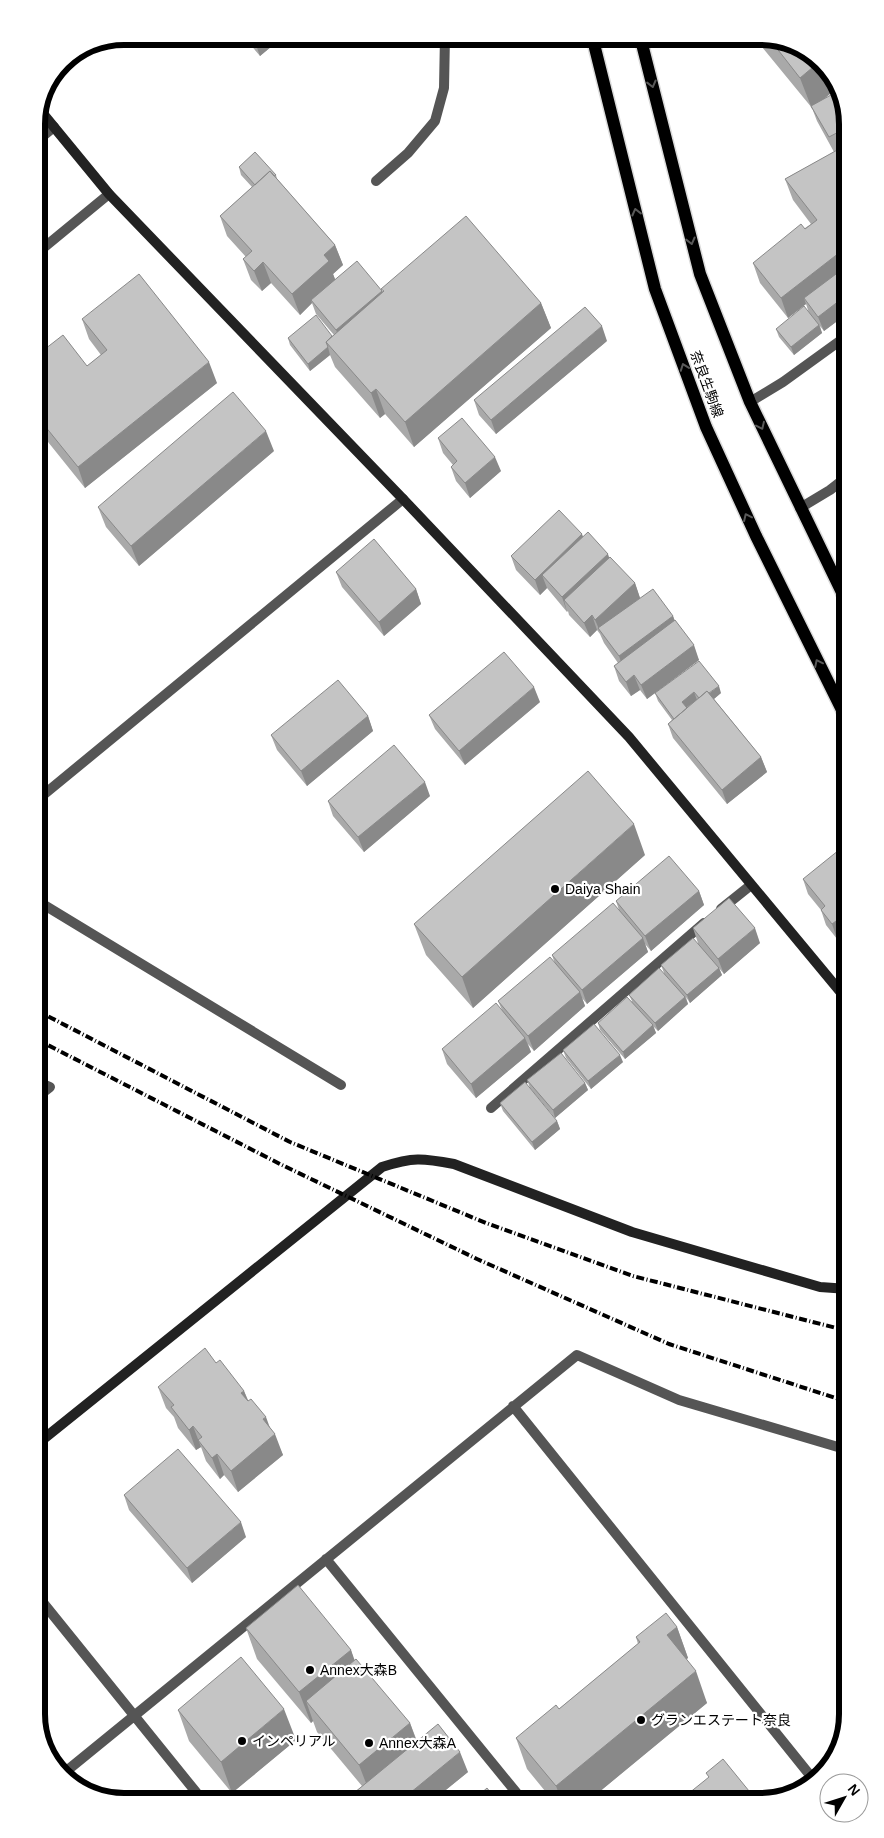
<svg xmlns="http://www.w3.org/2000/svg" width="884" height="1838" font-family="Helvetica,'Noto Sans JP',sans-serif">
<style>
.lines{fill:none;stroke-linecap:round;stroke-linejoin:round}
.primary-casing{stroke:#dbdbdb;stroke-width:15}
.lane{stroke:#555;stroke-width:10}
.street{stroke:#555;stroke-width:10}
.secondary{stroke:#222;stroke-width:10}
.primary{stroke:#000;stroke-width:12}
.rail{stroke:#000;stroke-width:4;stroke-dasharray:8 2.5 1 2.5;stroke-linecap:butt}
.wall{fill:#a9a9a9}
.shaded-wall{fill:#898989}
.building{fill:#c4c4c4;stroke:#898989}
.oneway{stroke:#595959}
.poi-dot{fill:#000;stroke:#fff;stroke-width:2}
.labels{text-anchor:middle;stroke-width:4.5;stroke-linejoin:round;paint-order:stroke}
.street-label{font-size:14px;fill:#000;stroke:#fff}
.poi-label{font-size:14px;fill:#000;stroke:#fff;text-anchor:start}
.rim{fill:none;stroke:#000;stroke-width:6}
</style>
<rect width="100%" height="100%" fill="#fff"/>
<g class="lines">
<g class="primary-casing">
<path id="primary" d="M593,36L595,48L655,289L706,427L756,536L848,722
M640,36L700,274L750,402L848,605"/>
</g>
<path class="lane" d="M721,909L751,885
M491,1108L704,923"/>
<path class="street" d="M36,142L54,127
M376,181L408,153L435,121L444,88L445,36
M36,254L109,194
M750,402L783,382L848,335
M800,508L830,490L848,476
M36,801L403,499
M36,900L341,1085
M36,1098L50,1087L36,1081
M513,1406L813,1779
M326,1559L524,1802
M36,1594L204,1802
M64,1773L577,1355L679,1400L848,1450"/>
<path class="secondary" d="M40,110L109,194L403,499L629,737L848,1001
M36,1445L382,1167C413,1157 422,1158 454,1164L632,1232L820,1287L848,1289"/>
<use href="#primary" class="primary"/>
<path class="rail" d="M36,1010L290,1142L486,1223L633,1276L848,1331
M36,1039L280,1164L477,1259L669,1344L848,1402"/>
</g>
<path class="wall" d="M243,36H284L260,56Z
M753,36H766L813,54L838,87L823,100L848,124V313L824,331L820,326L822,333L794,355L779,337L776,329L809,313L806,304L788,318L760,283L753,263L811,224L793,200L785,179L834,152L817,121L812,108Z
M239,167L276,175L277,179L335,245L343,265L333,274L335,279L382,291L541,303L551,328L414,447L385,414L380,418L335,367L330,355L310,371L290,345L288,338L332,336L334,335L316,314L312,303L300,315L271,283L262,291L251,280L243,259L246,257L227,236L220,216L252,187L241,175Z
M82,319L217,383L85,488L36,427V356L87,366L101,355L89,339Z
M607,341L496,434L479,415L474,400Z
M438,438L501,471L470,498L456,481L451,467L453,465L443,453Z
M274,451L139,566L106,527L98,507Z
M583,537L609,558L635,583L640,598L673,616L675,621L699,660L647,699L640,690L631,696L619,681L614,666L618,663L604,643L600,634L597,630L590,637L569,615L568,611L567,612L547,588L540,595L516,570L511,556Z
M336,572L416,589L421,604L384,636L342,587Z
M655,693H721L714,699L761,757L767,772L727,804L673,738L668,724L672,720L658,701Z
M540,702L465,765L435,729L429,715Z
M368,716L373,731L307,786L277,750L271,735Z
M430,796L364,852L333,816L328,801Z
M645,855L473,1008L426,955L414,924Z
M848,861V935L846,932L837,939L826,925L821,910L808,894L803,879Z
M699,891L704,905L651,951L645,944L648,952L587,1004L582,998L585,1006L534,1051L528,1044L531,1052L476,1098L447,1064L442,1049L502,1010L498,1001L555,964L552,955L619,910L616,901Z
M693,928L760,943L724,974L719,968L722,975L690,1003L686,997L688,1004L658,1031L653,1026L656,1033L625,1059L600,1030L598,1023L632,1001L629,995L664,973L661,965L698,943Z
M563,1050L623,1062L591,1089L566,1058Z
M527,1080L585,1083L588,1090L555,1118L530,1088Z
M500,1103L557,1121L560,1129L535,1150L503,1111Z
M216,1363L244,1391L248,1400L269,1426L283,1455L238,1492L224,1475L220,1479L206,1461L201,1447L196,1450L178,1428L174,1417L166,1408L158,1387Z
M124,1495L246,1537L192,1583L129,1510Z
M677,1627L688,1658L686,1659L707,1703L587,1802H554L527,1769L516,1738L559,1709L638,1644L636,1637Z
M246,1628L351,1650L354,1661L410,1723L417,1741L468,1772L431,1802H343L362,1786L317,1732L313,1721L311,1723L257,1659Z
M178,1710L296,1740L232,1793L189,1741Z"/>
<path class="shaded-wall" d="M261,36H284L260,56L255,42Z
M819,62L838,87L812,109L800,78Z
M335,245L343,265L333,274L336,282L311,300L312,303L300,315L292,294L324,255Z
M848,246V272L804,298L806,304L788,318L781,298Z
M263,262L271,283L262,291L254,271Z
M382,291L387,306L342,344L336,330Z
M848,294V313L824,331L818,317Z
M541,303L551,328L414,447L405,422Z
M819,325L822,333L794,355L791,347Z
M602,326L607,341L496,434L491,420Z
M328,347L330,355L310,371L308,364Z
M209,362L217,383L85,488L78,467Z
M376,389L385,414L380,418L371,393Z
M266,431L274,451L139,566L131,546Z
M495,457L501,471L470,498L465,483Z
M582,534L588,549L542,575L547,588L540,595L535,580Z
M608,554L613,569L564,600L567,612L562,597Z
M635,583L640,598L599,629L595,620Z
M416,589L421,604L384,636L379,622Z
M592,615L597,630L590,637L584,623Z
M673,616L678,631L624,671L619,656Z
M694,645L699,660L647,699L641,685Z
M634,675L640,690L631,696L626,682Z
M719,686L721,693L703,708L700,700Z
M534,687L540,702L465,765L459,751Z
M694,692L697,700L684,709L682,702Z
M368,716L373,731L307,786L301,771Z
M761,757L767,772L727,804L722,790Z
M425,782L430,796L364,852L358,837Z
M634,824L645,855L473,1008L462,977Z
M699,891L704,905L651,951L645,936Z
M848,917V934L843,921Z
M840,918L846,932L837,939L832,924Z
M755,928L760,943L724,974L718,959Z
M643,938L648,952L587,1004L582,990Z
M719,968L722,975L690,1003L687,995Z
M580,992L585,1006L534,1051L528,1036Z
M685,997L688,1004L658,1031L655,1023Z
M653,1025L656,1033L625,1059L623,1052Z
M525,1038L531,1052L476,1098L471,1084Z
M620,1055L623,1062L591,1089L588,1081Z
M585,1083L588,1090L555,1118L553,1110Z
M557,1121L560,1129L535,1150L532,1142Z
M244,1391L252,1411L241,1393Z
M266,1417L273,1436L275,1434L283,1455L238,1492L231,1471L263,1419Z
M193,1426L201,1447L196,1450L189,1430Z
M217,1454L224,1475L220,1479L212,1458Z
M241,1522L246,1537L192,1583L187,1568Z
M677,1627L688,1658L678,1666L667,1635Z
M351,1650L362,1681L306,1701L313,1721L311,1723L299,1692Z
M696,1671L707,1703L587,1802H562L556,1786Z
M284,1709L296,1740L232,1793L221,1762Z
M410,1723L421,1754L371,1796L359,1765Z
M460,1752L468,1772L431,1802H399Z"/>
<path class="building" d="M250,36H261L255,42Z
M768,37L813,54L819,62L800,78Z
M840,90L848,127L829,137L811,106Z
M848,144V246L781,298L753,263L801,224L805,229L817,220L785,179Z
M255,152L276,175L274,176L270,171L255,185L239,167Z
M270,171L335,245L324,255L329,261L292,294L263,262L254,271L243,259L252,251L220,216Z
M466,216L541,303L405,422L376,389L371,393L326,342L384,291L381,289Z
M357,261L382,291L336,330L311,300Z
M848,265V294L818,317L804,298Z
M139,274L209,362L78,467L36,415V356L63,335L87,366L107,350L82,319Z
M804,306L819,325L791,347L776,329Z
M585,307L602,326L491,420L474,400Z
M316,315L332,336L326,342L328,347L308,364L288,338Z
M233,392L266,431L131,546L98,507Z
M462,418L495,457L465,483L451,467L457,461L438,438Z
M559,510L582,534L535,580L511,556Z
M588,532L608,554L562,597L542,575Z
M374,539L416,589L379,622L336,572Z
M610,557L635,583L595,620L592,615L584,623L564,600Z
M653,589L673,616L619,656L598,628Z
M675,620L694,645L641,685L634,675L626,682L614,666Z
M504,652L534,687L459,751L429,715Z
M699,661L719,686L709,693L707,691L699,698L694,692L682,702L687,708L674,719L655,693Z
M338,680L368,716L301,771L271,735Z
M707,691L761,757L722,790L668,724Z
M394,745L425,782L358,837L328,801Z
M588,771L634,824L462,977L414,924Z
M839,850L848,861V917L843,921L840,918L832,924L821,910L825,906L803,879Z
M669,856L699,891L645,936L616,901Z
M729,898L755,928L718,959L693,928Z
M613,903L643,938L582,990L552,955Z
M693,938L719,968L687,995L661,965Z
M550,957L580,992L528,1036L498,1001Z
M659,968L685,997L655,1023L629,995Z
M627,997L653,1025L623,1052L598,1023Z
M496,1003L525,1038L471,1084L442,1049Z
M594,1024L620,1055L588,1081L563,1050Z
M561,1053L585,1083L553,1110L527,1080Z
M525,1082L557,1121L532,1142L500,1103Z
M205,1348L216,1363L220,1360L244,1391L241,1393L248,1401L251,1399L266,1417L263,1419L275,1434L231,1471L217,1454L212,1458L198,1440L202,1437L193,1426L189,1430L171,1407L174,1405L158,1387Z
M178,1449L241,1522L187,1568L124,1495Z
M298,1585L351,1650L299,1692L246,1628Z
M666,1613L677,1627L667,1635L696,1671L556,1786L516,1738L556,1705L559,1709L640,1642L636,1637Z
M241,1657L284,1709L221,1762L178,1710Z
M356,1659L410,1723L359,1765L306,1701Z
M438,1724L460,1752L399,1802H343Z
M723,1759L758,1802H678L709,1777L706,1773Z
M487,1788L498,1802H471Z"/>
<defs><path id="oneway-chevron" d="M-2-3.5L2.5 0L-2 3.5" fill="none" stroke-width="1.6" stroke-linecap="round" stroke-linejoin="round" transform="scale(1.25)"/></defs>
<g class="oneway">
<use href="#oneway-chevron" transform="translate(652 84) rotate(76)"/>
<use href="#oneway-chevron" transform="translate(636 212) rotate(-104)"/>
<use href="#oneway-chevron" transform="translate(691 241) rotate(76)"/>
<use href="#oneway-chevron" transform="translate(684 367) rotate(-110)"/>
<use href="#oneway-chevron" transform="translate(761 426) rotate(65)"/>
<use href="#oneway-chevron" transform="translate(747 517) rotate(-115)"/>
<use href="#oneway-chevron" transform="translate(818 663) rotate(-116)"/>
</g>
<g class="poi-dot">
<circle cx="555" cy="889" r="5"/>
<circle cx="310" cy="1670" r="5"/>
<circle cx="641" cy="1720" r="5"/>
<circle cx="242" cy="1741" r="5"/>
<circle cx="369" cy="1743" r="5"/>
</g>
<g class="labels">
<g class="street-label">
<text transform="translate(707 384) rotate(70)" y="5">奈良生駒線</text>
</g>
<g class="poi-label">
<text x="565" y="894">Daiya Shain</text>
<text x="320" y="1675">Annex大森B</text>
<text x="651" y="1725">グランエステート奈良</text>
<text x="252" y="1746">インペリアル</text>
<text x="379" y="1748">Annex大森A</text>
</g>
</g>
<path d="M0 0H884V1838H0ZM124 45H760A79 79 0 0 1 839 124V1714A79 79 0 0 1 760 1793H124A79 79 0 0 1 45 1714V124A79 79 0 0 1 124 45Z" fill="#fff" fill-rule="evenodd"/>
<path class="rim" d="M124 45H760A79 79 0 0 1 839 124V1714A79 79 0 0 1 760 1793H124A79 79 0 0 1 45 1714V124A79 79 0 0 1 124 45Z"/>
<g transform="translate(844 1798) rotate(51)"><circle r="24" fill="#ffffff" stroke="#999999"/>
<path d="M0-4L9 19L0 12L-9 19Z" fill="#000000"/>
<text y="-8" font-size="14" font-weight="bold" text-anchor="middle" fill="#000000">N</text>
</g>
</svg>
